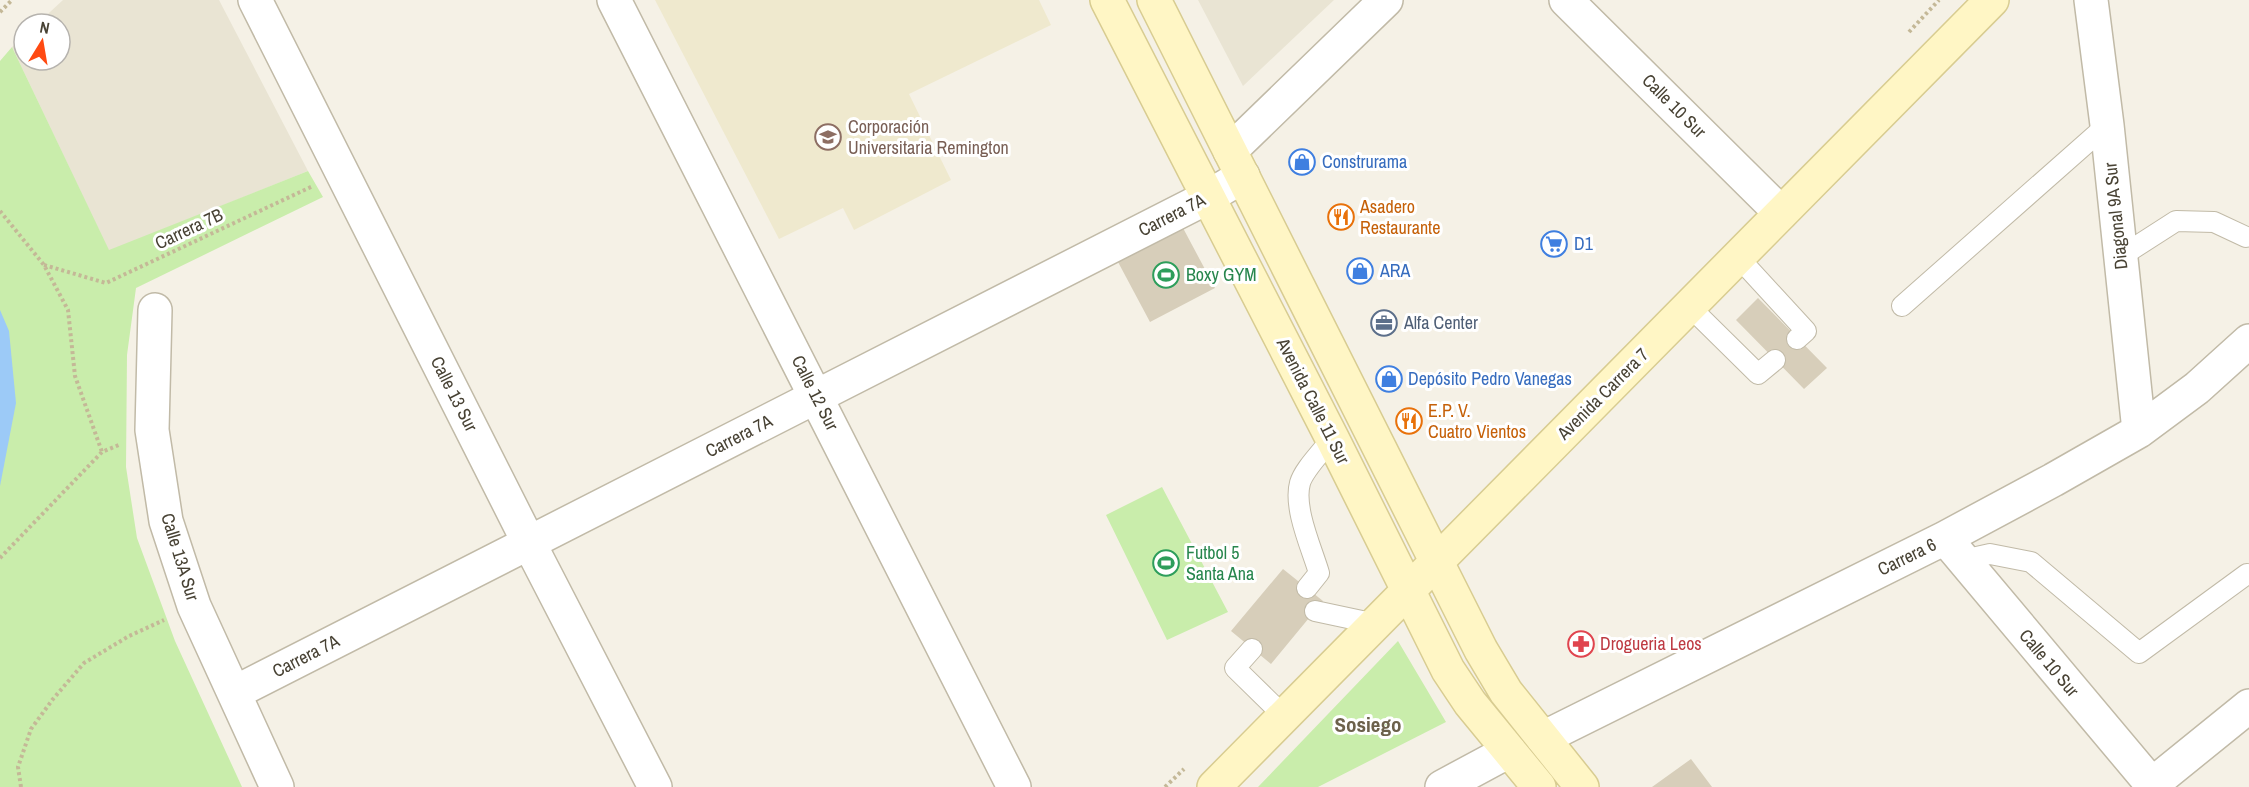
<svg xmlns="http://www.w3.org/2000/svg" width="2249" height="787" font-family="'Archivo Narrow',sans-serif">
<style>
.residential{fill:#e9e4d3}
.education{fill:#efe9ce}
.green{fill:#c9edab}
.water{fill:#9ccaf7}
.building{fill:#d7ceba}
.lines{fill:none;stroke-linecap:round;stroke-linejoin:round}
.service-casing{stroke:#c1baa7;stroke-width:22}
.minor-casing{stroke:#c1baa7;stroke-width:36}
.secondary-casing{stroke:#d8cc91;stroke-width:36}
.path{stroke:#c4b897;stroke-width:4;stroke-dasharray:3 3;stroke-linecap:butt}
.service{stroke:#fff;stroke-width:20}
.minor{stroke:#fff;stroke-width:33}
.secondary{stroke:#fff6c5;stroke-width:33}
.labels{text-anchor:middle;stroke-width:6;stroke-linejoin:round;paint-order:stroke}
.street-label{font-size:18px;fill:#484234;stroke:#fff}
.education-label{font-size:18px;fill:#785e54;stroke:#fff;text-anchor:start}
.shop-label{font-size:18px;fill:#366cbe;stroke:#fff;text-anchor:start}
.food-label{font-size:18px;fill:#c56008;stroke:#fff;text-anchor:start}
.leisure-label{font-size:18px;fill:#27864d;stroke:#fff;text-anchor:start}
.service-label{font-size:18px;fill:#4e5e75;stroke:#fff;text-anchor:start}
.health-label{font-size:18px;fill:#be3a42;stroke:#fff;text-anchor:start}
.quarter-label{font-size:21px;font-weight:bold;fill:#6c614b;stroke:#fff}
</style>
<rect width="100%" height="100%" fill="#f5f1e6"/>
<path class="residential" d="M63,0H219L308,171L109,251L12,47L24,36V60H60V24H37Z
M1198,0H1334L1243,86Z"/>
<path class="education" d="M655,0H1039L1051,25L909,94L951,180L854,230L843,208L779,239Z"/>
<path class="green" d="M12,47L109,250L308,171L323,197L136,288L127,355L126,467L137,538L175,641L242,787H0V61Z
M1162,487L1228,612L1167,640L1106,515Z
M1398,641L1446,722L1318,787H1258Z"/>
<path class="water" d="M0,310L9,331L16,403L0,486Z"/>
<path class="building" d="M1183,228L1215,288L1150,322L1118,262Z
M1758,298L1827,368L1804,389L1736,320Z
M1283,569L1323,601L1271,664L1231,631Z
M1691,759L1712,787H1652Z"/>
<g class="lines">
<g class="service-casing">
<path id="service" d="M1738,257L1806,331L1797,339
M2120,257L2176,221L2214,222L2246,237
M1689,306L1758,374L1775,360
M1902,306L2107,125
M1963,560L1990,554L2031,562L2139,653L2247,574
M1307,588L1319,573C1312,549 1293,508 1300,483C1304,469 1323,451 1332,438
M1315,611L1376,624
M1252,649L1235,668L1284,716"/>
</g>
<g class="minor-casing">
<path id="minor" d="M255,0L529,543L655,787
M614,0L1014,787
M1566,0L1781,213
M2091,0L2107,125L2139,431
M1230,151L1386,0
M155,310L152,430L166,521L194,606L277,787
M1945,538L2154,787
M234,693L1208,197L1243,176
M1543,738L1945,538L2053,480L2139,431L2197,388L2249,341
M1442,787L1509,751
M2149,787L2249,706"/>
</g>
<g class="secondary-casing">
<path id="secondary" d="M1107,0L1332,438L1448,670L1470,703L1539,787
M1154,0L1481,650L1506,692L1582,787
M1214,787L1992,0"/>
</g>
<path class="path" d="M0,12L12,0
M1909,32L1939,0
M0,211L44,265L68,310L75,376L102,452
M44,265L106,283L313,186
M0,558L102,452L121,444
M21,787L18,767L31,729L53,699L84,663L129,636L164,620
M1165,787L1184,769"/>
<use href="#service" class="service"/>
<use href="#minor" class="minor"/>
<use href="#secondary" class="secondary"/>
</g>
<defs>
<g id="university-ring" transform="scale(1.35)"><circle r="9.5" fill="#fff" stroke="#8d6e63" stroke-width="1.5"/><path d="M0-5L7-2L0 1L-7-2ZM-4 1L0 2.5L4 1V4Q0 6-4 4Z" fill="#8d6e63"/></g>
<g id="shop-ring" transform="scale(1.35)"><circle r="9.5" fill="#fff" stroke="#3f7fe0" stroke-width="1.5"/><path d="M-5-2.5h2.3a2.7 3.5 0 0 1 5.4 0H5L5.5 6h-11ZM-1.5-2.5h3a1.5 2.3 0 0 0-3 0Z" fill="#3f7fe0"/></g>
<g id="restaurant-ring" transform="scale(1.35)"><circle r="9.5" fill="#fff" stroke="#e8710a" stroke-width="1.5"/><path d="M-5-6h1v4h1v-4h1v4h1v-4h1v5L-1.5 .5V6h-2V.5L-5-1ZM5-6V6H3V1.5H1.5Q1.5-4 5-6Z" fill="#e8710a"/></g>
<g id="supermarket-ring" transform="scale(1.35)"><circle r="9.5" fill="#fff" stroke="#3f7fe0" stroke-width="1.5"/><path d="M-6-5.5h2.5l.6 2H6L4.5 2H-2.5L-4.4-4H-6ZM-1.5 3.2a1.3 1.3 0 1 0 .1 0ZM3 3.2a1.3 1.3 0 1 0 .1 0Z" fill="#3f7fe0"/></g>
<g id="stadium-ring" transform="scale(1.35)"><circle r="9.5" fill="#fff" stroke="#2e9e5b" stroke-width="1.5"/><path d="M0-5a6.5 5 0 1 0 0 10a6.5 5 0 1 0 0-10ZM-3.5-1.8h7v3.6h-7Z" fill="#2e9e5b"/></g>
<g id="office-ring" transform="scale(1.35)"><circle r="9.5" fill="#fff" stroke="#5c6f8a" stroke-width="1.5"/><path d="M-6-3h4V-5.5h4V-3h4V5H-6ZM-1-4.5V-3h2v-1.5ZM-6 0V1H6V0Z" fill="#5c6f8a"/></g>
<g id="pharmacy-ring" transform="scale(1.35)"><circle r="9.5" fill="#fff" stroke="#e0444e" stroke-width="1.5"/><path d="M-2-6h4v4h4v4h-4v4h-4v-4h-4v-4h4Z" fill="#e0444e"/></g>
</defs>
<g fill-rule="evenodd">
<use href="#university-ring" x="828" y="137"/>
<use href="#shop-ring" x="1302" y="162"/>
<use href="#restaurant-ring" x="1341" y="217"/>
<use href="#supermarket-ring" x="1554" y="244"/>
<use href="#shop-ring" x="1360" y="271"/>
<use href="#stadium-ring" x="1166" y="275"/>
<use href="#office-ring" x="1384" y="323"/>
<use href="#shop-ring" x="1389" y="379"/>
<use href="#restaurant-ring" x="1409" y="421"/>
<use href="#stadium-ring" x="1166" y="563"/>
<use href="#pharmacy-ring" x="1581" y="644"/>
</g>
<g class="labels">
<g class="street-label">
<text transform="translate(1674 106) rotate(45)" y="6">Calle 10 Sur</text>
<text transform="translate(1172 215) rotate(-27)" y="6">Carrera 7A</text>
<text transform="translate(2116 216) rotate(-96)" y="6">Diagonal 9A Sur</text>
<text transform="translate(189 229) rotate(-25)" y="6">Carrera 7B</text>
<text transform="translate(815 393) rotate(63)" y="6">Calle 12 Sur</text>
<text transform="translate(454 394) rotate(63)" y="6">Calle 13 Sur</text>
<text transform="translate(1603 394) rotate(-45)" y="6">Avenida Carrera 7</text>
<text transform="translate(1313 401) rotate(63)" y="6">Avenida Calle 11 Sur</text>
<text transform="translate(739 436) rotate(-27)" y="6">Carrera 7A</text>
<text transform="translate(180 557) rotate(73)" y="6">Calle 13A Sur</text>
<text transform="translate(1907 557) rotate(-26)" y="6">Carrera 6</text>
<text transform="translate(306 656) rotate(-27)" y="6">Carrera 7A</text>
<text transform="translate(2049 663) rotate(50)" y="6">Calle 10 Sur</text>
</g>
<g class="education-label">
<text x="848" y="133">Corporación<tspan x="848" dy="21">Universitaria Remington</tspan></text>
</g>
<g class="shop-label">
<text x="1322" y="168">Construrama</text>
<text x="1574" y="250">D1</text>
<text x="1380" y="277">ARA</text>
<text x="1408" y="385">Depósito Pedro Vanegas</text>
</g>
<g class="food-label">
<text x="1360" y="213">Asadero<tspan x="1360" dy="21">Restaurante</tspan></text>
<text x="1428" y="417">E.P. V.<tspan x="1428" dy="21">Cuatro Vientos</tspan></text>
</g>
<g class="leisure-label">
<text x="1186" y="281">Boxy GYM</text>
<text x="1186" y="559">Futbol 5<tspan x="1186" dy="21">Santa Ana</tspan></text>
</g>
<g class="service-label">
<text x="1404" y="329">Alfa Center</text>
</g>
<g class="health-label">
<text x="1600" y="650">Drogueria Leos</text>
</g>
<g class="quarter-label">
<text x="1368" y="732">Sosiego</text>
</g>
</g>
<g transform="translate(42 42) rotate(11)"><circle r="28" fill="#ffffff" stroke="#b6b3ae" stroke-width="1.5"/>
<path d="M0-4.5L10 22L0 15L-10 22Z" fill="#ff4a12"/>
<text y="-9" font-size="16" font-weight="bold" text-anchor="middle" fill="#484234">N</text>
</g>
</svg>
